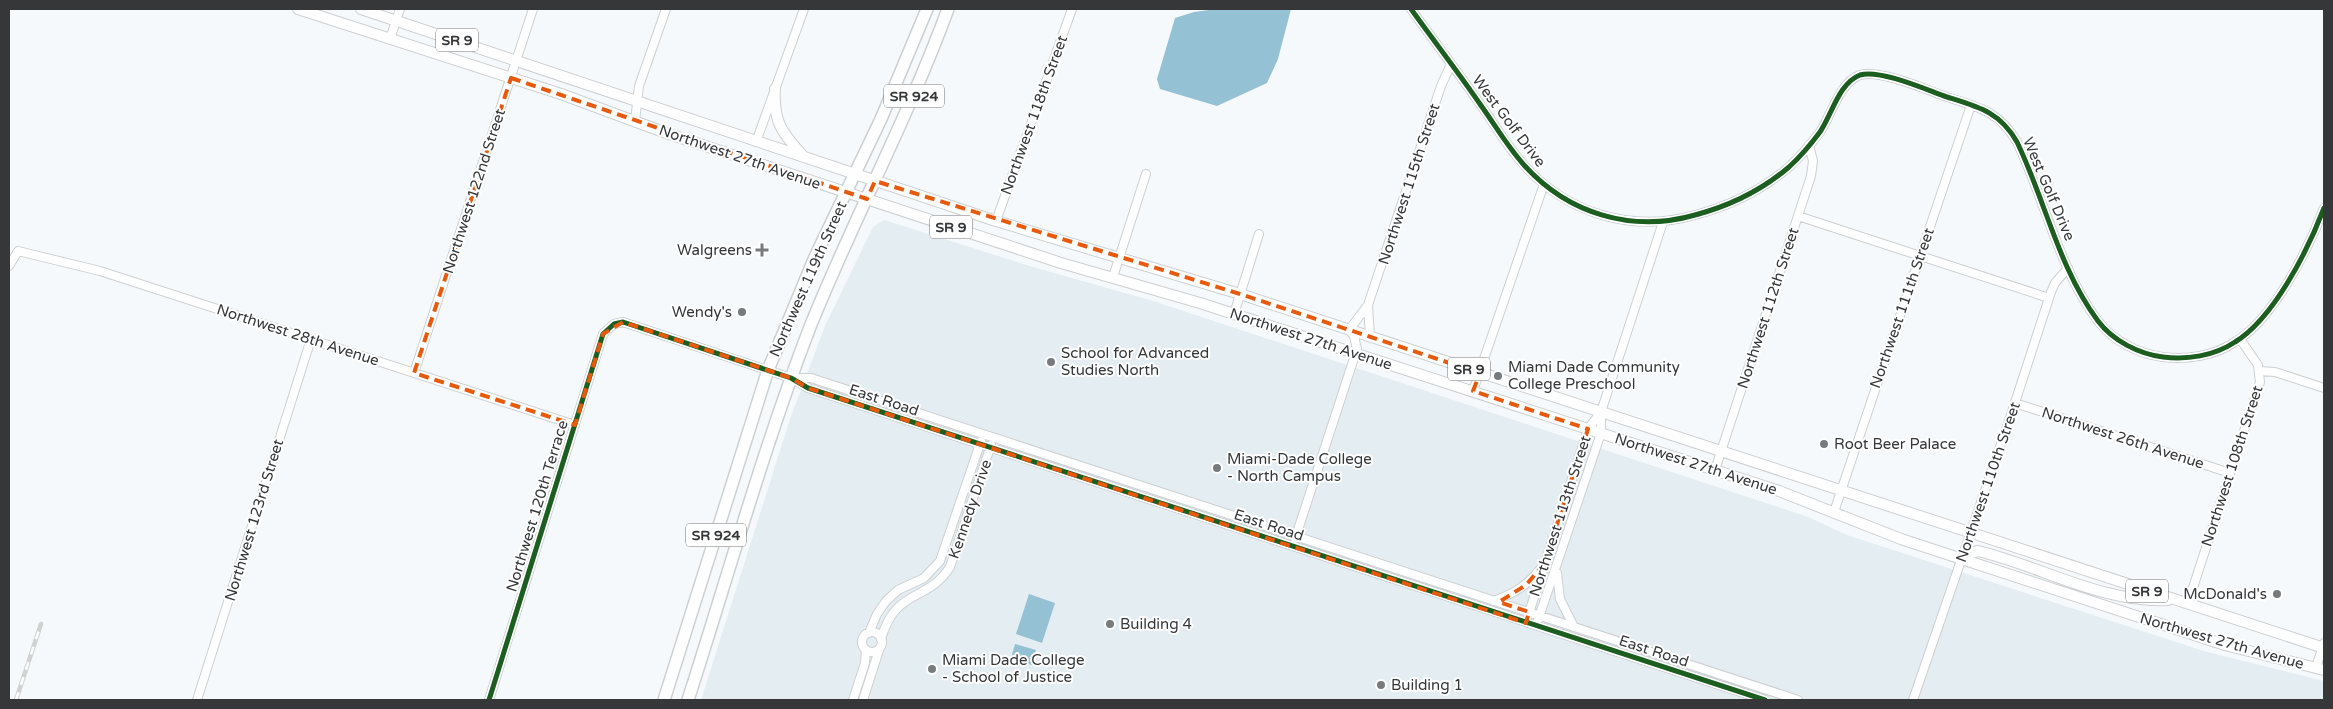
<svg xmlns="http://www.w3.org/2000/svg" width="2333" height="709" font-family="'Varela Round',sans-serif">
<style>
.built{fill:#e4edf2}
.water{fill:#94c1d3}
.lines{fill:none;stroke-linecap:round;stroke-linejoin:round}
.minor-casing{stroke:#cdd0d2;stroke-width:10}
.major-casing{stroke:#cdd0d2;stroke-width:12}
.highway-casing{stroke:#cdd0d2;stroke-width:14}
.minor{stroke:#fefefe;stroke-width:8}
.major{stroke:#fefefe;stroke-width:10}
.highway{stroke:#fefefe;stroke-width:11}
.rail-casing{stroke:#d1d2d2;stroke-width:4.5}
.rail{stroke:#fff;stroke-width:2.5;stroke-dasharray:8;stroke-linecap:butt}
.cycleway-casing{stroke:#fff;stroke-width:8}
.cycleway{stroke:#1b5e20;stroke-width:5}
.marked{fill:none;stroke:#e8590c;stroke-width:4;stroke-dasharray:10 6;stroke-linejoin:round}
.poi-dot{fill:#787b7d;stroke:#fff;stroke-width:2}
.labels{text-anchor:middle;stroke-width:4;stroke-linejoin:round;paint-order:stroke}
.shield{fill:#fff;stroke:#727374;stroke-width:1}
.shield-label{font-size:14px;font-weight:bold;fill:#353739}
.street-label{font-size:15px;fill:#353739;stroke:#fff}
.poi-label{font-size:15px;fill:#353739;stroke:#fff;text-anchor:start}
</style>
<rect width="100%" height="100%" fill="#f5f9fb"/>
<path class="built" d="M884,220L1033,267L1153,301L1808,517L1847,535L2207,652L2324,681V700H701L790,419L825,326L873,227Z"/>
<path class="water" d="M1217,9H1291L1278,59L1267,83L1217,106L1160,89L1157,79L1175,18L1194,12Z
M1029,594L1055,603L1042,643L1016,634Z
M1015,644L1036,650L1032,665L1011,658Z"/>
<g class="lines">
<g class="minor-casing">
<path id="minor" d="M1411,9C1434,41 1458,72 1480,104C1495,125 1507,146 1524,165C1568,214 1632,233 1695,215C1729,206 1762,190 1789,167C1800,157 1811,144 1820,132C1832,114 1839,83 1860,75C1880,69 1927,90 1947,97C1979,107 2000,112 2017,142C2045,200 2059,269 2098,321C2113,341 2139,354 2163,357C2187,360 2214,356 2235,342C2274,318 2308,250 2324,208
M390,39L400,9
M635,121L639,86L666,9
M756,142L804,9
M1798,216L2049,298
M996,221L1072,9
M9,266L18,251L100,271L575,425
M1113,277L1146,174
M1234,314L1259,234
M1370,337L1368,305L1441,86L1451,64
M2260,371L2275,372L2324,388
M414,373L533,9
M791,378H811L1798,700
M1473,391L1544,184
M2015,403L2230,473
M1715,470L1811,176L1813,161L1809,145
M1834,512L1971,105
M1295,539L1357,349L1354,336L1349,330L1368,305
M1557,573L1560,599L1574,627
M1494,601C1515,593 1528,585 1542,567
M2188,603L2260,382L2258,365L2240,339
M1528,616L1588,429L1601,412
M1538,620L1601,433V412L1663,222
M862 642a10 10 0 1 1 20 0a10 10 0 1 1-20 0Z
M869,633L877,614L886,601L898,590L924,578L940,561L981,441
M881,639C896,587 927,603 950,567L991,445
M2316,667L2324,643
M197,700L311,339
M489,700L603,334L614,324L623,322L791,378L808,388L1765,700
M853,700L865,663L866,650
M863,700L879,650
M1913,700L2009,421L2051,292L2055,283L2068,268"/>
</g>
<g class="major-casing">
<path id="major" d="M298,9L561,94L669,134L1061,263L1200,303L1779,491L1901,539L1980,565L2225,645L2324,670
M361,9L996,221L1240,294L2324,648
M775,89C773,122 782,133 804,157
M1961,559L1966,555L1978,551C2041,566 2101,603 2168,600"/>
</g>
<g class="highway-casing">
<path id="highway" d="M664,700L768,370L815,257L881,119L927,9
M688,700C728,576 763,449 810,327C853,220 908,118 948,9"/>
</g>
<use href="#minor" class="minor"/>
<use href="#major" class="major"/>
<use href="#highway" class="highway"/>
<g class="rail-casing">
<path id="rail" d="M16,700L41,624"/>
</g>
<use href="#rail" class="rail"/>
<g class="cycleway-casing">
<path id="cycleway" d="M1411,9C1434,41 1458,72 1480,104C1495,125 1507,146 1524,165C1568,214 1632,233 1695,215C1729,206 1762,190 1789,167C1800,157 1811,144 1820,132C1832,114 1839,83 1860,75C1880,69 1927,90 1947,97C1979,107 2000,112 2017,142C2045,200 2059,269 2098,321C2113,341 2139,354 2163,357C2187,360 2214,356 2235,342C2274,318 2308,250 2324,208
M489,700L603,334L614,324L623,322L791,378L808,388L1765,700"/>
</g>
<use href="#cycleway" class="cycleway"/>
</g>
<path class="marked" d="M511,78L867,199L875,181L1240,294L1480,373L1473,391L1588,429L1544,564L1526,585L1499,602L1529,612L1526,623L808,388L791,378L623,322L603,334L575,425L414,373Z"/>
<g class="poi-dot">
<path d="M759.5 242.5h5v5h5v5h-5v5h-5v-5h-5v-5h5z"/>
<circle cx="742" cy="312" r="5"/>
<circle cx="1051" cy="362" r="5"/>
<circle cx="1498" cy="376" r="5"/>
<circle cx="1824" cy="444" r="5"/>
<circle cx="1217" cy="468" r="5"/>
<circle cx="2277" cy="594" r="5"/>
<circle cx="1110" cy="624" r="5"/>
<circle cx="932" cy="669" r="5"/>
<circle cx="1381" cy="685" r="5"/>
</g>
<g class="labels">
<g class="shield">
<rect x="436" y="28.5" width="42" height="23" rx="4"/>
<rect x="884" y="84.5" width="60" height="23" rx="4"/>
<rect x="930" y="215.5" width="42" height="23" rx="4"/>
<rect x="1448" y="357.5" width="42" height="23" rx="4"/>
<rect x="686" y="523.5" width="60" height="23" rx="4"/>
<rect x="2126" y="579.5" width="42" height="23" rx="4"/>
</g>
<g class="shield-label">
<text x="457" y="45">SR 9</text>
<text x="914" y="101">SR 924</text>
<text x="951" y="232">SR 9</text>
<text x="1469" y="374">SR 9</text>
<text x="716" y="540">SR 924</text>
<text x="2147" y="596">SR 9</text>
</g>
<g class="street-label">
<text transform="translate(1034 115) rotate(-70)" y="5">Northwest 118th Street</text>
<text transform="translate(1509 121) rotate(53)" y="5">West Golf Drive</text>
<text transform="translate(740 157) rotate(19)" y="5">Northwest 27th Avenue</text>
<text transform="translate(1409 184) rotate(-72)" y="5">Northwest 115th Street</text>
<text transform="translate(2049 189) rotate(67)" y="5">West Golf Drive</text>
<text transform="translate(474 191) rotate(-72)" y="5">Northwest 122nd Street</text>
<text transform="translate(808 279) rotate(-66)" y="5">Northwest 119th Street</text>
<text transform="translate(1768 308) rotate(-72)" y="5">Northwest 112th Street</text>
<text transform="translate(1902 308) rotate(-71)" y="5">Northwest 111th Street</text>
<text transform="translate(298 335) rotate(18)" y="5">Northwest 28th Avenue</text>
<text transform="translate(1311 339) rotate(18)" y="5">Northwest 27th Avenue</text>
<text transform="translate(884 400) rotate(18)" y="5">East Road</text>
<text transform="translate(2123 438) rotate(18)" y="5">Northwest 26th Avenue</text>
<text transform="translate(1696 464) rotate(18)" y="5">Northwest 27th Avenue</text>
<text transform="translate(2232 466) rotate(-72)" y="5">Northwest 108th Street</text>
<text transform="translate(1988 482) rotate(-71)" y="5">Northwest 110th Street</text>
<text transform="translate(537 506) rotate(-73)" y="5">Northwest 120th Terrace</text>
<text transform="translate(970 509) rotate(-71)" y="5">Kennedy Drive</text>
<text transform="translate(1560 516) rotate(-72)" y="5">Northwest 113th Street</text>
<text transform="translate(254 520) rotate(-73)" y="5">Northwest 123rd Street</text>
<text transform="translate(1269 525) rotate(18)" y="5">East Road</text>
<text transform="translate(2222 641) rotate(16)" y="5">Northwest 27th Avenue</text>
<text transform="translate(1654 651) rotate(18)" y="5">East Road</text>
</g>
<g class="poi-label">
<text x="752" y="255" text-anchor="end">Walgreens</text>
<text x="732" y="317" text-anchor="end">Wendy's</text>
<text x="1061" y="358">School for Advanced<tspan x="1061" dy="17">Studies North</tspan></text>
<text x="1508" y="372">Miami Dade Community<tspan x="1508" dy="17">College Preschool</tspan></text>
<text x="1834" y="449">Root Beer Palace</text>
<text x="1227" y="464">Miami-Dade College<tspan x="1227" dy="17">- North Campus</tspan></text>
<text x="2267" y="599" text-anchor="end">McDonald's</text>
<text x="1120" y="629">Building 4</text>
<text x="942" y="665">Miami Dade College<tspan x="942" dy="17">- School of Justice</tspan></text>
<text x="1391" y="690">Building 1</text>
</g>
</g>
<rect width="2333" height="709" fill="none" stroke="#353739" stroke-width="20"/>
</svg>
